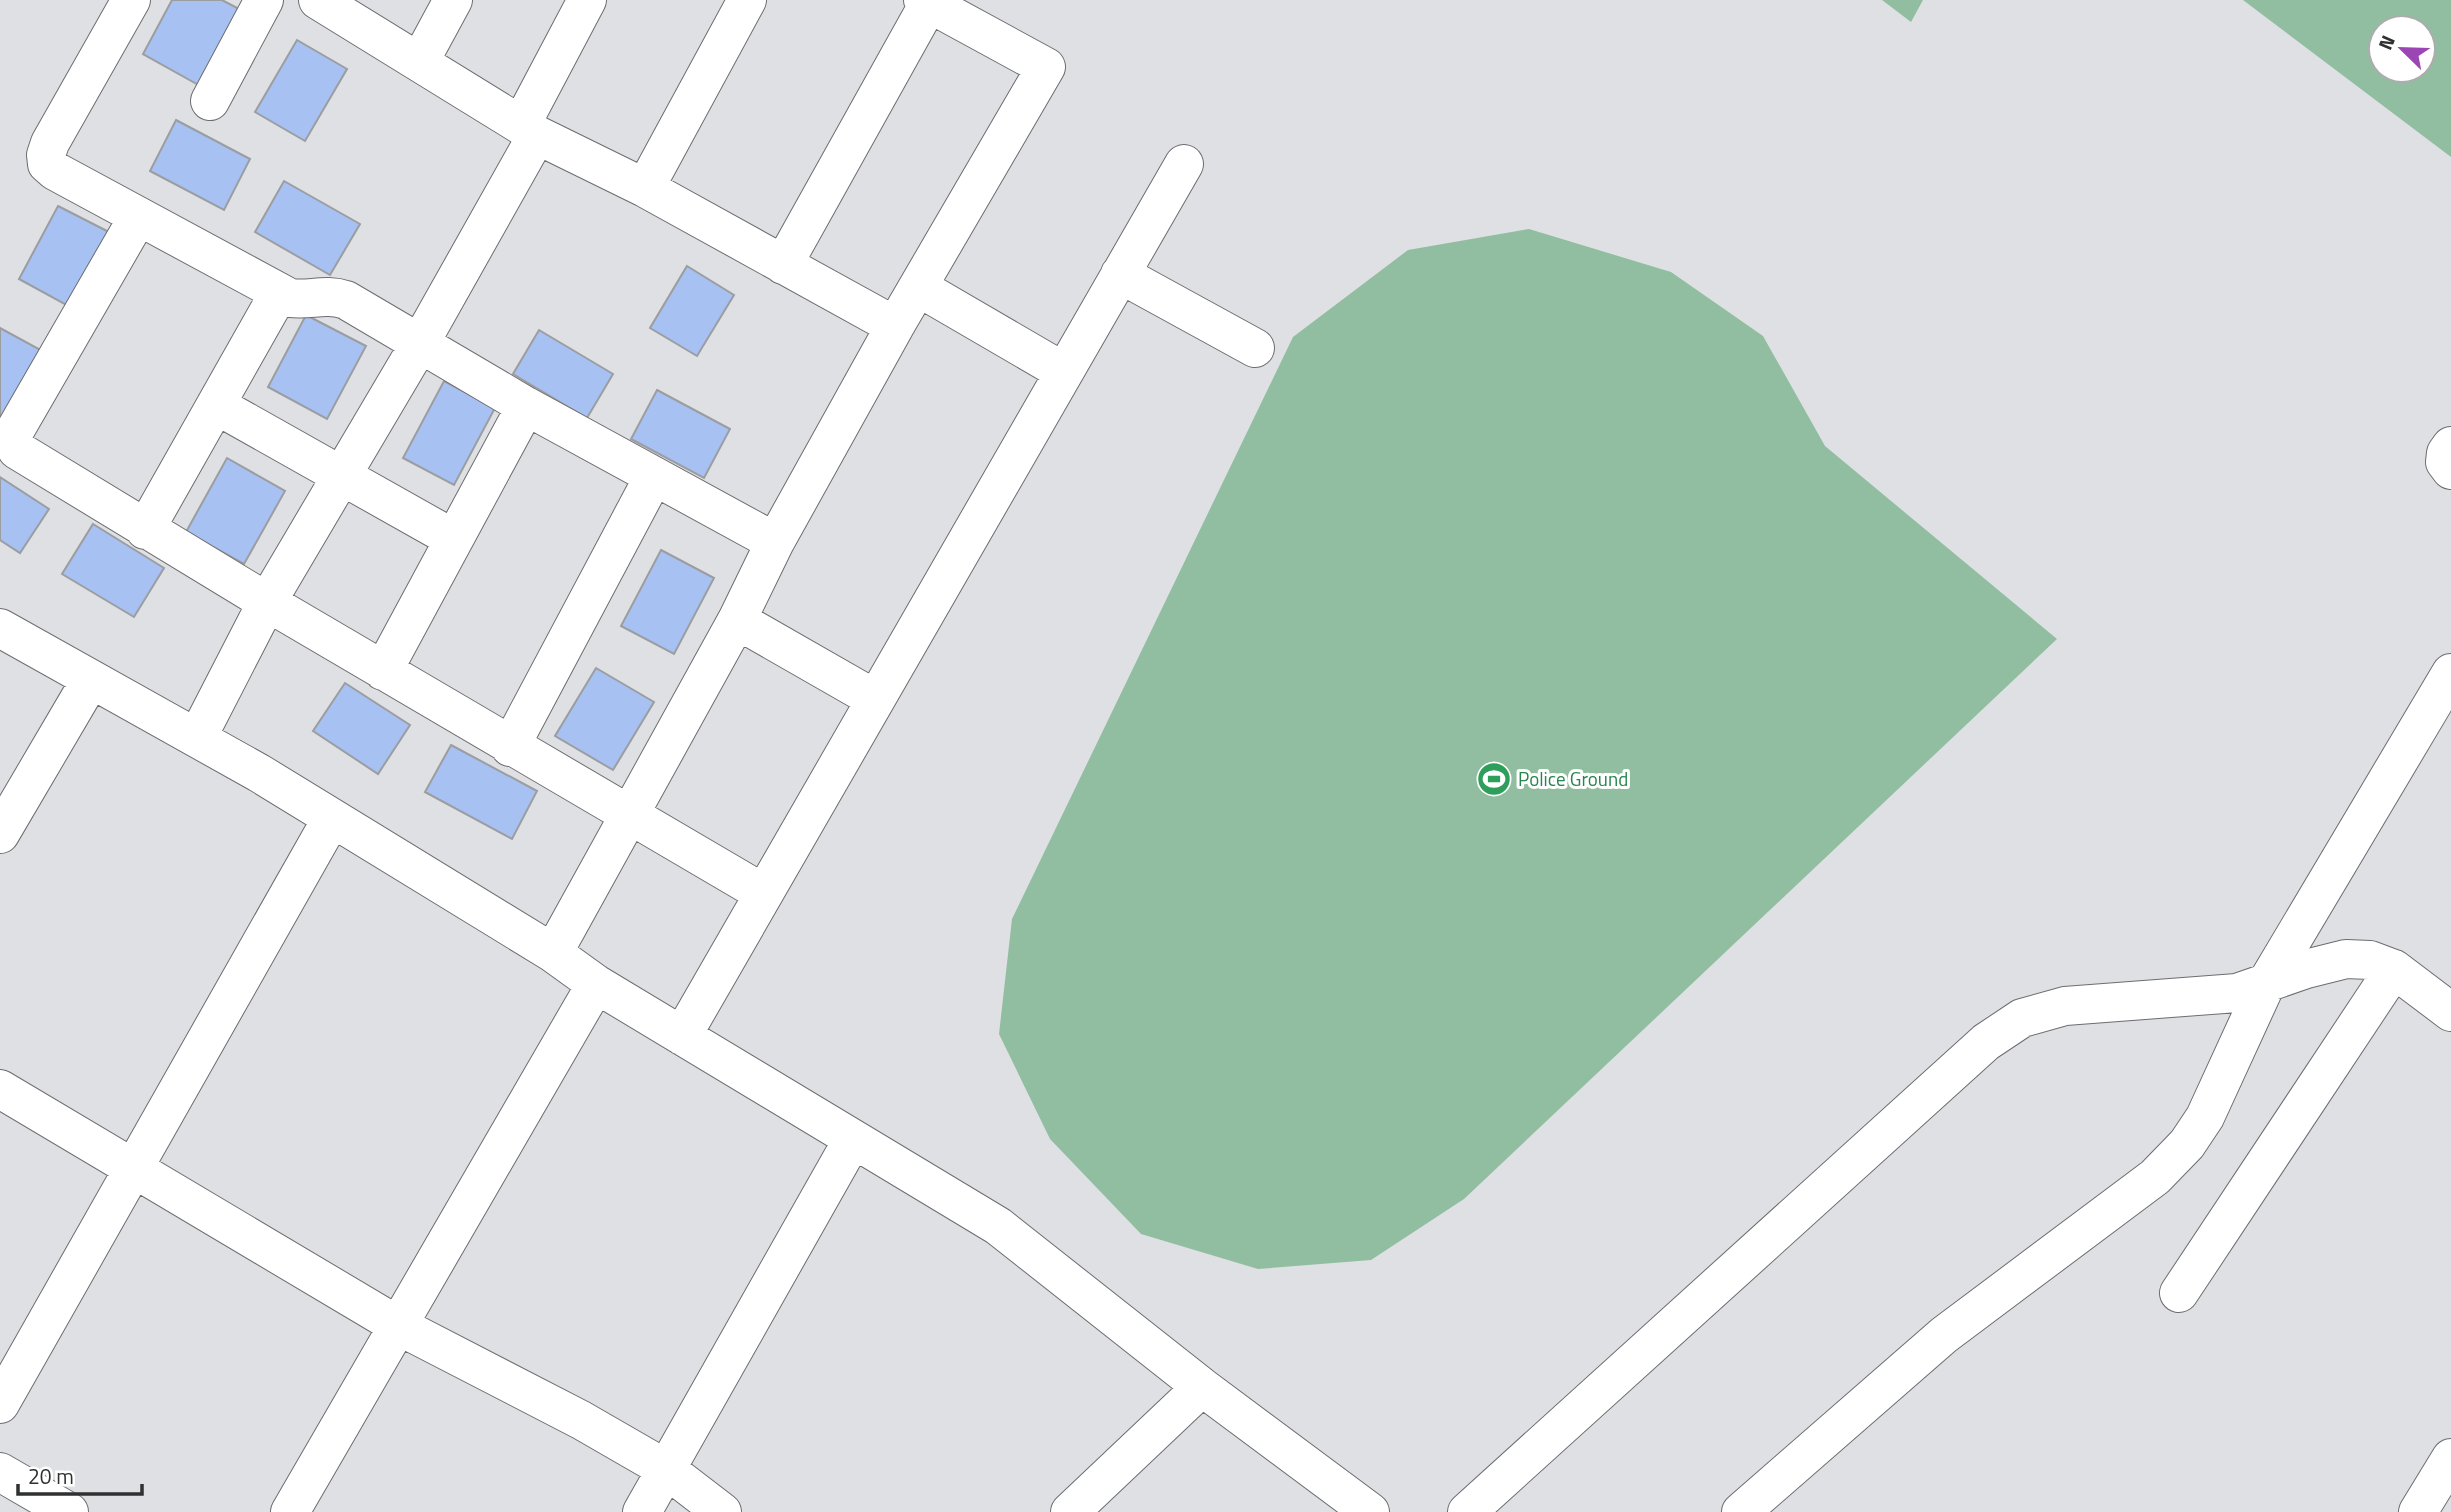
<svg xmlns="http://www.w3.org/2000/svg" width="2451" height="1512" font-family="'Titillium Web',sans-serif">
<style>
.green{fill:#91bea0;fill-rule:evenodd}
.building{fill:#a6c1f2;stroke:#9b9da0;stroke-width:2}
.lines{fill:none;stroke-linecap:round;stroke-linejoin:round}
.minor-casing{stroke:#6c6d70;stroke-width:40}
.minor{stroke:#fff;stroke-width:38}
.labels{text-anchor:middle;stroke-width:6;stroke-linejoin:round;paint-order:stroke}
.leisure-label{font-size:19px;fill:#27864d;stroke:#fff;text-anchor:start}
</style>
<rect width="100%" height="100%" fill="#dfe0e3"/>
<path class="green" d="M1882,0H1923L1911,22Z
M2243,0H2451V157ZM2381,28H2423V70H2381Z
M1529,229L1671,272L1763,336L1825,446L2057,639L1464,1199L1371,1260L1258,1269L1141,1234L1050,1139L999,1034L1012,919L1293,337L1408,250Z"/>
<path class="building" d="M172,0H222L243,11L202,87L143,54Z
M297,40L347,69L305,141L255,112Z
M176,120L250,159L224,210L150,171Z
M284,181L360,224L330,275L255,232Z
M58,206L109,232L70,307L19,279Z
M687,266L734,295L697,356L650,328Z
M306,315L366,346L327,419L268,387Z
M0,328L48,354L0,420Z
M539,330L613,374L587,418L513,374Z
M444,381L495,408L454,485L403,458Z
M657,390L730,429L704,478L631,439Z
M227,458L285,491L244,564L186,532Z
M0,477L49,509L20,553L0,540Z
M93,524L164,568L134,617L62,574Z
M661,550L714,578L674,654L621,626Z
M596,668L654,702L613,770L555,736Z
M345,683L410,725L378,774L313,731Z
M451,745L537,791L512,839L425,792Z"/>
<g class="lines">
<g class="minor-casing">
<path id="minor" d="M131,0L50,143L46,155L47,164L55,171L290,298C310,301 324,293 346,300L526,406L775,542
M420,61L453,0
M210,101L264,0
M521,125L587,0
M537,135L645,188L895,326L775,542L737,620L553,953
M645,188L747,0
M138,217L14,432L13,443L17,450L267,602L763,893
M783,265L929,3
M1120,274L1255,348
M918,287L1064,372
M895,326L1046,67L923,0
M216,405L454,539
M2451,446L2446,453L2445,462L2451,470
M145,530L279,293
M737,620L875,699
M0,628L259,773L553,953L596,984L998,1226L1202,1387L1370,1512
M383,671L526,406
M197,738L267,602L420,343L537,135L318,0
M510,747L654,476
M0,834L91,679
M682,1036L1184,164
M0,1089L397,1325L581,1420L666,1469L722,1512
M2179,1293L2394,969
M0,1404L332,818
M0,1472L69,1512
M290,1512L596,984
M642,1512L853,1139
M1070,1512L1202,1387
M1467,1512L1986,1042L2022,1018L2065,1006L2237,993L2306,969L2346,959L2370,960L2394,969L2451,1012
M1741,1512L1944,1335L2155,1177L2187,1144L2205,1117L2266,984L2451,673
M2418,1512L2451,1458"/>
</g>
<use href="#minor" class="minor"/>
</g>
<defs>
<g id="stadium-disc" transform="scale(1.75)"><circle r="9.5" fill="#2e9e5b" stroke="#fff"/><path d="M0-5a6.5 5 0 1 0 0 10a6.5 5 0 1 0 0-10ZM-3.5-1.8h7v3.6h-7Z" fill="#fff"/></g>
</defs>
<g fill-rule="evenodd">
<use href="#stadium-disc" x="1494" y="779"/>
</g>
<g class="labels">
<g class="leisure-label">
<text x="1518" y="786">Police Ground</text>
</g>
</g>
<g transform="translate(2402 49) rotate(293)"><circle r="33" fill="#ffffff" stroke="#acacad" stroke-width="2"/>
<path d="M0-5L12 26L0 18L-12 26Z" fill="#9b46b4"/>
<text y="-10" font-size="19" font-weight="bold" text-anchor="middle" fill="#2f3031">N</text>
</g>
<path d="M18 1484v10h124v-10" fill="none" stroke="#2f3031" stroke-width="3.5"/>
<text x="28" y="1484" font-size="21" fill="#2f3031" stroke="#ffffff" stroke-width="5" paint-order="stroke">20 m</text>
</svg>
